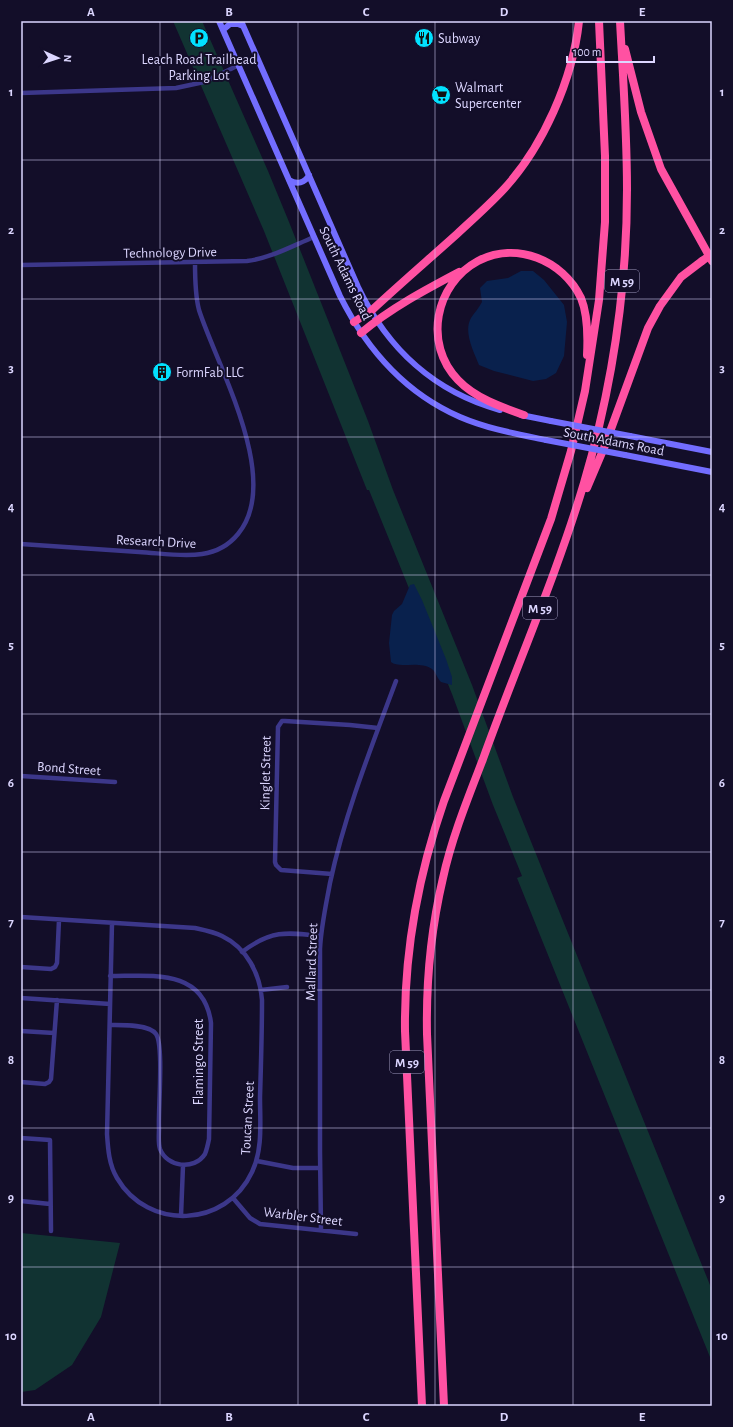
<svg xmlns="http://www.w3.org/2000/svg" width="733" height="1427" font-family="'Alegreya Sans',sans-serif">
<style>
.green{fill:#113332}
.water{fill:#09214d}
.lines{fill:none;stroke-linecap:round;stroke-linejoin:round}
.street{stroke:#3c378a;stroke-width:4.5}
.secondary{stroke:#736dff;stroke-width:6}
.highway{stroke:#ff51a2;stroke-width:8}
.secondary-bridge{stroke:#736dff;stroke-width:6}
.highway-bridge{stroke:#ff51a2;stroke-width:8}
.grid{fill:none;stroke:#dcd6ff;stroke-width:1;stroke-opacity:0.55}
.labels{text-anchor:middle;stroke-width:4;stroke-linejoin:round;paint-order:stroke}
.shield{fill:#130e29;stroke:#a09abf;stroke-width:1}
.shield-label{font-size:13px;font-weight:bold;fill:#dcd6ff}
.poi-label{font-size:14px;fill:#dcd6ff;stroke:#130e29;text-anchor:start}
.street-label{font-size:14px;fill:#dcd6ff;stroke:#130e29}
.neatline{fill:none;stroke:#dcd6ff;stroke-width:1.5}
.grid-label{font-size:13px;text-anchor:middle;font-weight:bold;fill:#dcd6ff}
</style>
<rect width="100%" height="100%" fill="#130e29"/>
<path class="green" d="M173,21H202L268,171L289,222L368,421L393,490L472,685L513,797L712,1290V1362L517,878L522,876L493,805L452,694L369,490H367L264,231Z
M21,1233L120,1243L101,1317L72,1365L35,1390L21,1392Z"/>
<path class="water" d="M521,271H533L544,280L564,305L567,322L564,356L556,373L546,379L533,381L494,371L479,365C474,352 463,332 471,318C474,313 479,308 482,302L480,288L487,281L508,278Z
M414,584L422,600L446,659L452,677V685L441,682C437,678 436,672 432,669C419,660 399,669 391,662L389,643L392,615L394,611L402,604L410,585Z"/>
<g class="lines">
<path class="street" d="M21,93L176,88L204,82L239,65
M21,265L247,261C271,258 292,246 314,237
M21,544C60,547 100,549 139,552C159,553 182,557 202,554C216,552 229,545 238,534C283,480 217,366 199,310C195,295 195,278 195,262
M21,776L115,782
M332,874L281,870L276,865L275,862L278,727L282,721H285L350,725L378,728
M21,917L195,928C204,930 214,932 222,936C247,948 260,974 262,1000C262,1033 261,1065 260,1097C260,1122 263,1149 252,1172C226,1228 148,1231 117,1178C109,1165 108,1149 107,1134L112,923
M242,952C271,930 286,932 321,936
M21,967L51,969L55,967L57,963L59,920
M261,990L287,987
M21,998L110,1004
M110,1025C121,1025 149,1024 156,1034C164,1045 158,1111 159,1128C159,1135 158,1143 160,1149C167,1167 194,1171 205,1154C207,1149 208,1144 209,1139L211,1023C204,968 152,976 110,976
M21,1031L54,1033
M21,1082L45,1084L49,1082L51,1079L57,1000
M21,1138L50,1140L51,1231
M257,1161L293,1168H320
M233,1198L250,1218L260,1224L356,1234
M21,1201L50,1204
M181,1216L183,1166
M321,1230L320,1152V949C321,927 326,905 330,883C345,813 371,748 396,681"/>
<path class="secondary" d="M219,21L340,296C366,348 405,393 460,417C488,429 517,434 546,440
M241,21L358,287C387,348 434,392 500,410
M223,30L230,24H238L243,26
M289,180C297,185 305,183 309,175
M521,415L551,421
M630,436L712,452
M625,455L712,472"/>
<path class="highway" d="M625,49L641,112L661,169L712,261
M354,322L371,311C399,285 428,260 457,234C472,220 489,205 503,190C543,147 573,79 579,21
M361,333C391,308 425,290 459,272
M524,415C501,407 475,398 458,380C423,344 435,284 478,261C516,241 563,260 581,298C588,315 588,336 587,355
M587,488L604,448L648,328L660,306L681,277L702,261
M422,1406L405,1031C404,952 418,876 444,801L551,519L571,451L585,391L599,300L605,222V156L599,21
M444,1406L427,1034C426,982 431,929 443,878C452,837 468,798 483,759C516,667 556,577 584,483C612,388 627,288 627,189C627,133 623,77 620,21"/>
<path class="secondary-bridge" d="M551,421L630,436
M546,440L625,455"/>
<path class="highway-bridge" d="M702,261L712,254"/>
</g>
<path class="grid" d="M160,21V1406M298,21V1406M435,21V1406M573,21V1406M21,160H712M21,299H712M21,437H712M21,575H712M21,714H712M21,852H712M21,990H712M21,1128H712M21,1267H712"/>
<defs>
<g id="parking-disc" transform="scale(1)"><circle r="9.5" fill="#02e1ff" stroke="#130e29"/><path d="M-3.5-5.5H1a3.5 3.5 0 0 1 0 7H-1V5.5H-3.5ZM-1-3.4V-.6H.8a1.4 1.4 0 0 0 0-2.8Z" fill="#111"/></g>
<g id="restaurant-disc" transform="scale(1)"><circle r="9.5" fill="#02e1ff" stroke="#130e29"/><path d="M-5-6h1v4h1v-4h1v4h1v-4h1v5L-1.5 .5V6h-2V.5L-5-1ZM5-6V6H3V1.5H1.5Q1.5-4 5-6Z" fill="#111"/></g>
<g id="supermarket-disc" transform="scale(1)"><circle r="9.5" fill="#02e1ff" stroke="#130e29"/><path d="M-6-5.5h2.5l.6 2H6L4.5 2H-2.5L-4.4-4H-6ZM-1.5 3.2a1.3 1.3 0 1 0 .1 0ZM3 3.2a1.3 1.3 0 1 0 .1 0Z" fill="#111"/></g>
<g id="building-disc" transform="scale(1)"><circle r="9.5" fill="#02e1ff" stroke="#130e29"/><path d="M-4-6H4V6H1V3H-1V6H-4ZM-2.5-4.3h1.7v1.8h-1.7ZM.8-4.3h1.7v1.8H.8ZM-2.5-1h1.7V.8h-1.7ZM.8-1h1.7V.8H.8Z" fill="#111"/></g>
</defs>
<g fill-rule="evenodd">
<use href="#parking-disc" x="199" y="38"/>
<use href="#restaurant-disc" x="424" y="38"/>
<use href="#supermarket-disc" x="441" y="95"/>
<use href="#building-disc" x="162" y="372"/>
</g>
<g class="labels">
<g class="shield">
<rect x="605" y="270" width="34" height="22" rx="3"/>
<rect x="523" y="597" width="34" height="22" rx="3"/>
<rect x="390" y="1051" width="34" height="22" rx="3"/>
</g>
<g class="shield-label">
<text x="622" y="286">M 59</text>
<text x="540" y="613">M 59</text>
<text x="407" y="1067">M 59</text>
</g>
<g class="poi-label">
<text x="438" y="43">Subway</text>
<text x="199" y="64" text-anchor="middle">Leach Road Trailhead<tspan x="199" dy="16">Parking Lot</tspan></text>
<text x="455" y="92">Walmart<tspan x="455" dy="16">Supercenter</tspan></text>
<text x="176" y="377">FormFab LLC</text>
</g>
<g class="street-label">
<text transform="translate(170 252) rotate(-1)" y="5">Technology Drive</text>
<text transform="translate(346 273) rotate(64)" y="5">South Adams Road</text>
<text transform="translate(614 441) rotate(11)" y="5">South Adams Road</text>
<text transform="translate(156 541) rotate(3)" y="5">Research Drive</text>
<text transform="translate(69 768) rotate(4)" y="5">Bond Street</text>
<text transform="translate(265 773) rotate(-89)" y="5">Kinglet Street</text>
<text transform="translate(311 962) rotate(-88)" y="5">Mallard Street</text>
<text transform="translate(198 1062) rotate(-90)" y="5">Flamingo Street</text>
<text transform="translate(247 1118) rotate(-87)" y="5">Toucan Street</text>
<text transform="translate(303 1216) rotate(7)" y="5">Warbler Street</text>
</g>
</g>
<rect width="733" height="1427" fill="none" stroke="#130e29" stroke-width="44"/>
<g transform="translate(58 58) rotate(93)" stroke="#130e29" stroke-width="3" paint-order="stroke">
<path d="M0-3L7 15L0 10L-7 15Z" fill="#dcd6ff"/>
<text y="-6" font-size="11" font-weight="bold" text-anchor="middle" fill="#dcd6ff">N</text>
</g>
<path d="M567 56v6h87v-6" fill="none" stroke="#dcd6ff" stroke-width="2"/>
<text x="573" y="56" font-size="12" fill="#dcd6ff" stroke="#130e29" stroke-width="3" paint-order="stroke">100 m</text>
<rect x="22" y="22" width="689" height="1383" class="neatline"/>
<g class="grid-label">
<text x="91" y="16">A</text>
<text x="229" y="16">B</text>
<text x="366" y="16">C</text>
<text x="504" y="16">D</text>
<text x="642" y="16">E</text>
<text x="11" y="96">1</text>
<text x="722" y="96">1</text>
<text x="11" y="234">2</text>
<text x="722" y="234">2</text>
<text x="11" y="372">3</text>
<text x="722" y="372">3</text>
<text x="11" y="511">4</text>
<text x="722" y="511">4</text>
<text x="11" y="649">5</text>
<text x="722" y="649">5</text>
<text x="11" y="787">6</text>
<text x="722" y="787">6</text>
<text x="11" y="926">7</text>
<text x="722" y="926">7</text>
<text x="11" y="1064">8</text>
<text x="722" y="1064">8</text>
<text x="11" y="1202">9</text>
<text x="722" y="1202">9</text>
<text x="11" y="1340">10</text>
<text x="722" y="1340">10</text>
<text x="91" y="1421">A</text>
<text x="229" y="1421">B</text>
<text x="366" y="1421">C</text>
<text x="504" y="1421">D</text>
<text x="642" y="1421">E</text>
</g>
</svg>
